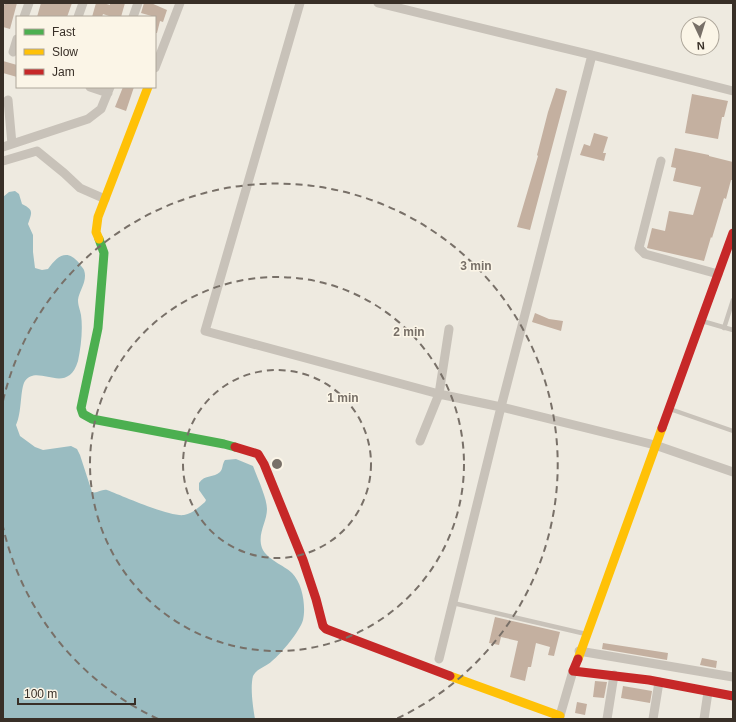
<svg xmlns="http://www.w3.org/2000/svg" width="736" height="722" font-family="Arial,sans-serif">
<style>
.water{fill:#9abcc1}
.building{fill:#c4b0a0}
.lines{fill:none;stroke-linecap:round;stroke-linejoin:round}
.lane{stroke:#c8c2b9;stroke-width:4.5}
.street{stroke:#c8c2b9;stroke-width:9}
.fast{stroke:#4caf50;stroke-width:9}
.slow{stroke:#ffc107;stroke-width:9}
.jam{stroke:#c62828;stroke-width:9}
.ring{fill:none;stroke:#787068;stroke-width:2;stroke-dasharray:7 5}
.centre{fill:#787068;stroke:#fbf5e7;stroke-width:2}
.ring-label{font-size:12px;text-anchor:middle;font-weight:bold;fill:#787068;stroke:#fbf5e7;stroke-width:3;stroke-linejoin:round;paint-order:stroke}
</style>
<rect width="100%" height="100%" fill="#eeeae0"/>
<path class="water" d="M15,191L19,194L22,204C34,210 32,212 28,224L33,235V252L35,268L42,270L48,269C57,256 67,248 79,263C80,265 83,268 84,270C88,281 79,291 78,300C78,306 80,309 81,315C83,329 81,347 78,361C67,397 38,363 25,381C20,388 22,413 16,425L20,436L35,447L43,450L71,446L77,449L80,455L92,492C97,494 101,489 107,490C123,496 169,517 184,515C192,514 199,507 205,502L206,500L199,490V483C205,474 214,478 220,472C223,469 222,464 225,460L236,459L253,466C257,477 267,498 267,509C267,522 257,534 262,548C267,560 284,565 292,573C303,584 306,607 303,620C300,631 281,654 272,661C267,666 256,669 253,676C250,688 253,707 255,719H3V197L9,192Z"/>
<path class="building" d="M5,3H17L10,29L3,27V8Z
M41,3H72L67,17H37Z
M96,3H103L110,5V3H125L121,17H112L103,14L102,17H92Z
M144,3H151L167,10L163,22L160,21L157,33H155V17L141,13Z
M3,61L17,65V77L3,73Z
M123,87H134L126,111L115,107Z
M556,88L567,91L530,230L517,227L538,156L537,155L548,112Z
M692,94L728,101L724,117H722L718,139L685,133Z
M594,133L608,137L603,153H606L604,161L580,155L584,144L590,146Z
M675,148L709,155V156L733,162V180H731L726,199L724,198L712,238L711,237L704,261L647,248L652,228L665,231L669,211L693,215L701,187L673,181L676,168L671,167Z
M535,313L549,319L563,321L561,331L532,322Z
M495,617L560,632L554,656L548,655L550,647L536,643L531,667H528L525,681L510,677L518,641L501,637L499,645L489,643Z
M603,643L668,653L667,660L602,649Z
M702,658L717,661L716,668L700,665Z
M595,681L607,682L604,698L593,697Z
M623,686L652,691L650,703L621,698Z
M577,702L587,704L585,715L575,713Z"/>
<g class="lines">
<path class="lane" d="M702,321L733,330
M724,328L733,300
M670,409L733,431
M453,603L586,634"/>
<path class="street" d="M300,3L205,331L439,394L501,407L655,445L733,472
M378,3L592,55L733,91
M24,17L29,3
M78,17L83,3
M133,17L138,3
M13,52L17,39
M155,68L180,3
M90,87L108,93
M8,100L12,144
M3,147L88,119L101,109L110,87
M3,161L37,151L64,173L80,188L105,199
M661,161L639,248L645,254L718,274
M420,441L439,394L449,329
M579,651L733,677
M439,659L501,407L592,55
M559,719L573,671
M607,719L614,675
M653,719L659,682
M704,719L708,692"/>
<path class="fast" d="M99,239L104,253L98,328L81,408L83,414L92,419L224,444L235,447"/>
<path class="slow" d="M99,239L96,232L98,217L148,87
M578,659L662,428
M450,676L560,716"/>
<path class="jam" d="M662,428L733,233
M235,447L258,454L264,464L303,560L316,599L323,626L326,629L450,676
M578,659L573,671L649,680L733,696"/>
</g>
<g class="ring">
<circle cx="277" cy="464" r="94"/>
<circle cx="277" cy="464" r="187"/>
<path d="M158 719A281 281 0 0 1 3 527M3 401A281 281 0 1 1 396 719"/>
</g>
<circle cx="277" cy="464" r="6" class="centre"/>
<g class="ring-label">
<text x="476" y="270">3 min</text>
<text x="409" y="336">2 min</text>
<text x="343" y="402">1 min</text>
</g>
<rect width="736" height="722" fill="none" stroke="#382f27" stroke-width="8"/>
<rect x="16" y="16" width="140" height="72" fill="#fbf5e7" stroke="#ada69a"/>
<rect x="24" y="29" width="20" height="6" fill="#4caf50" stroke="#ada69a"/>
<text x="52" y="36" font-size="12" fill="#382f27">Fast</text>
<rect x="24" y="49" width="20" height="6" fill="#ffc107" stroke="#ada69a"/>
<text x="52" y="56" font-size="12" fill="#382f27">Slow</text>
<rect x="24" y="69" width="20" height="6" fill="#c62828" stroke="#ada69a"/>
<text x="52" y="76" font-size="12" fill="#382f27">Jam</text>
<g transform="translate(700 36) rotate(176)"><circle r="19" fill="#fbf5e7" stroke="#ada69a"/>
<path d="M0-3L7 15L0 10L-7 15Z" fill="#787068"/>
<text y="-6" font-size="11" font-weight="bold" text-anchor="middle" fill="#382f27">N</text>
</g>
<path d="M18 698v6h117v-6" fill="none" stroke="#382f27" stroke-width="2"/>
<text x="24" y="698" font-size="12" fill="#382f27" stroke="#fbf5e7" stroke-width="3" paint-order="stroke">100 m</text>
</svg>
